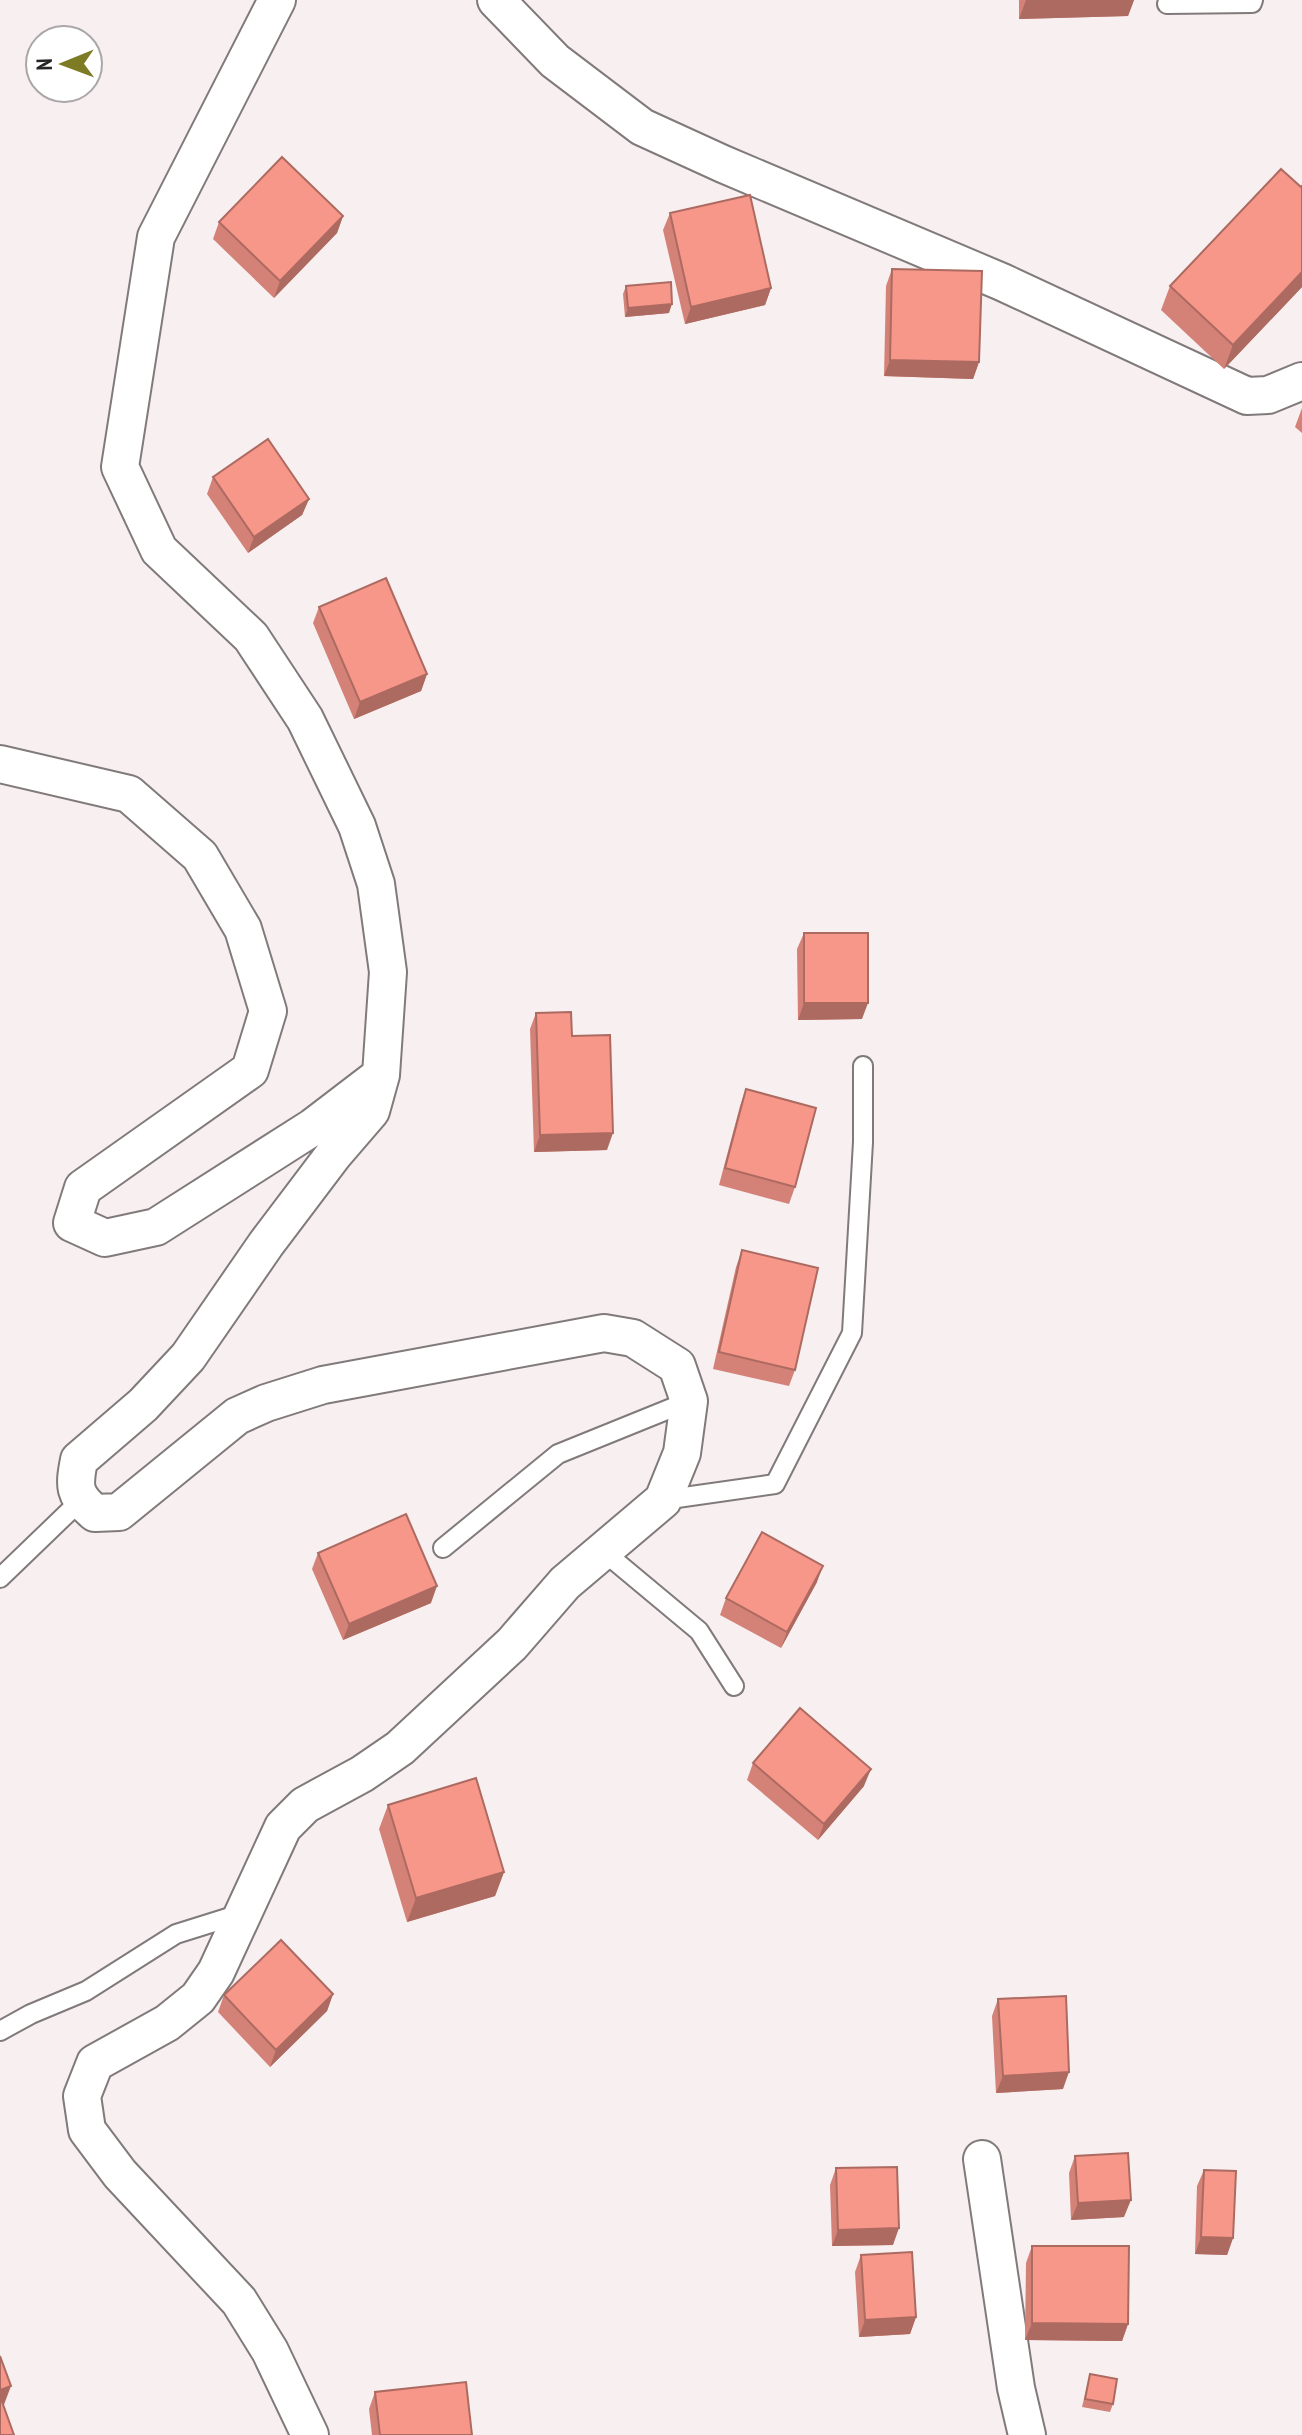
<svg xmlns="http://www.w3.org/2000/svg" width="1302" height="2435" font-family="'PT Sans Narrow',sans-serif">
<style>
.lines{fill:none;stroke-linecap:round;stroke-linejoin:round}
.lane-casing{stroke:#817a7b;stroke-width:22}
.street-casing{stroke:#817a7b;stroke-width:40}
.lane{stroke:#fff;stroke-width:18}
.street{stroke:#fff;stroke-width:36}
.wall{fill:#d48277}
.shaded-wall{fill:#ad6a61}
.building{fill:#f7978a;stroke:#ad6a61;stroke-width:2}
</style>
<rect width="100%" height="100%" fill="#f7eff0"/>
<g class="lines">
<g class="lane-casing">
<path id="lane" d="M1167,4L1252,3L1253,0
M663,1500L775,1484L852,1333L863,1142V1066
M443,1548L558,1454L689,1401
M603,1551L699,1631L734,1686
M0,1578L80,1501
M0,2031L31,2014L86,1991L176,1934L243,1913"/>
</g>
<g class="street-casing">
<path id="street" d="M277,0L156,237L120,467L159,550L251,637L305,719L357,826L376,884L388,972L381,1075L371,1111L334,1154L266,1244L188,1357L143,1405L79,1460C74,1486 73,1495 95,1513L119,1512L237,1416L266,1403L323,1385L604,1333L633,1338L677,1366L689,1401L682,1453L663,1500L565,1583L512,1644L400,1748L362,1774L305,1805L283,1827L216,1972L198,1998L167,2023L95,2063L82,2096L87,2130L120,2174L239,2301L270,2351L310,2435
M496,0L555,61L642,127L723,164L1002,282L1247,396L1268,395L1302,381
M0,764L129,794L200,856L243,929L268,1011L250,1070L83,1188L72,1223L105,1238L156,1227L313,1127L381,1075
M982,2159L1016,2388L1027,2435"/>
</g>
<use href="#lane" class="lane"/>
<use href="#street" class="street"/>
</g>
<path class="wall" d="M1019,0H1134L1128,16L1019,19Z
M1302,186V287L1224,369L1161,310L1170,286Z
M670,213L771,288L765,305L685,324L663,230Z
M343,216L337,233L274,298L213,239L219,222Z
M892,269L979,362L973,379L884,376L886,286Z
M626,286L669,313L625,317L623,294Z
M1302,408V433L1295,427Z
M213,477L309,499L302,515L248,553L207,494Z
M319,607L427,674L421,691L354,719L313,623Z
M804,933L862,1019L798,1020L797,949Z
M536,1013L572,1036L607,1150L534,1152L530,1029Z
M746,1089L795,1187L789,1204L719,1185L740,1106Z
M742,1250L795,1370L789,1386L713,1369L736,1267Z
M318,1553L431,1603L343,1640L312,1569Z
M817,1582L781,1648L720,1615L726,1598Z
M753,1763L864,1786L818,1840L747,1780Z
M388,1805L504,1872L495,1896L407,1922L379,1829Z
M333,1994L327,2011L270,2067L218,2012L224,1995Z
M998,1999L1063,2089L996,2093L992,2016Z
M1075,2156L1124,2217L1071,2220L1069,2173Z
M836,2168L893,2245L832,2246L830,2185Z
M1204,2170L1233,2238L1227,2255L1195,2254L1197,2186Z
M1032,2246L1128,2324L1122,2341L1025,2340L1026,2263Z
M861,2255L916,2317L910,2334L859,2337L855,2272Z
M1090,2374L1113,2404L1110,2412L1082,2407Z
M375,2392L472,2435H372L369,2409Z"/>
<path class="shaded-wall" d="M1026,0H1134L1128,16L1019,19Z
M343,216L337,233L274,298L280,281Z
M1302,272V287L1224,369L1233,345Z
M771,288L765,305L685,324L691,307Z
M672,304L669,313L625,317L628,308Z
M890,360L979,362L973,379L884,376Z
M309,499L302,515L248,553L254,537Z
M427,674L421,691L354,719L360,702Z
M804,1003H868L862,1019L798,1020Z
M613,1133L607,1150L534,1152L540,1135Z
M823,1566L817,1582L781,1648L787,1632Z
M437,1586L431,1603L343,1640L349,1624Z
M871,1769L864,1786L818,1840L824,1824Z
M504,1872L495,1896L407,1922L416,1898Z
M333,1994L327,2011L270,2067L276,2050Z
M1069,2072L1063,2089L996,2093L1003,2076Z
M1131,2200L1124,2217L1071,2220L1078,2203Z
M899,2228L893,2245L832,2246L838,2230Z
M1201,2237L1233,2238L1227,2255L1195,2254Z
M916,2317L910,2334L859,2337L865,2320Z
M1032,2323L1128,2324L1122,2341L1025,2340Z
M11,2386L2,2410L0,2411V2390Z"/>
<path class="building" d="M282,157L343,216L280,281L219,222Z
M1281,169L1301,187L1302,186V272L1233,345L1170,286Z
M750,195L771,288L691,307L670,213Z
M892,269L982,271L979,362L890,360Z
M671,282L672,304L628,308L626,286Z
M268,439L309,499L254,537L213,477Z
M386,578L427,674L360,702L319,607Z
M804,933H868V1003H804Z
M571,1012L572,1036L610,1035L613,1133L540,1135L536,1013Z
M746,1089L816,1108L795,1187L725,1168Z
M742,1250L818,1268L795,1370L719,1352Z
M406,1514L437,1586L349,1624L318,1553Z
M762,1532L823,1566L787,1632L726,1598Z
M800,1708L871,1769L824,1824L753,1763Z
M476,1778L504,1872L416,1898L388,1805Z
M281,1940L333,1994L276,2050L224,1995Z
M1066,1996L1069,2072L1003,2076L998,1999Z
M1128,2153L1131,2200L1078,2203L1075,2156Z
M897,2167L899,2228L838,2230L836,2168Z
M1204,2170L1236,2171L1233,2238L1201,2237Z
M1032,2246H1129L1128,2324L1032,2323Z
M912,2252L916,2317L865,2320L861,2255Z
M0,2356L11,2386L0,2390Z
M1090,2374L1117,2379L1113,2404L1085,2399Z
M466,2382L472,2435H380L375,2392Z
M0,2396L14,2435H0Z"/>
<g transform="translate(64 64) rotate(269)"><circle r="38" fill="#ffffff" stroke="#a9a7a8" stroke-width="2"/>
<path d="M0-6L14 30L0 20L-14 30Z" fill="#7d7c24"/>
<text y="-12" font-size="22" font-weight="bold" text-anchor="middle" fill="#272425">N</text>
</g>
</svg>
